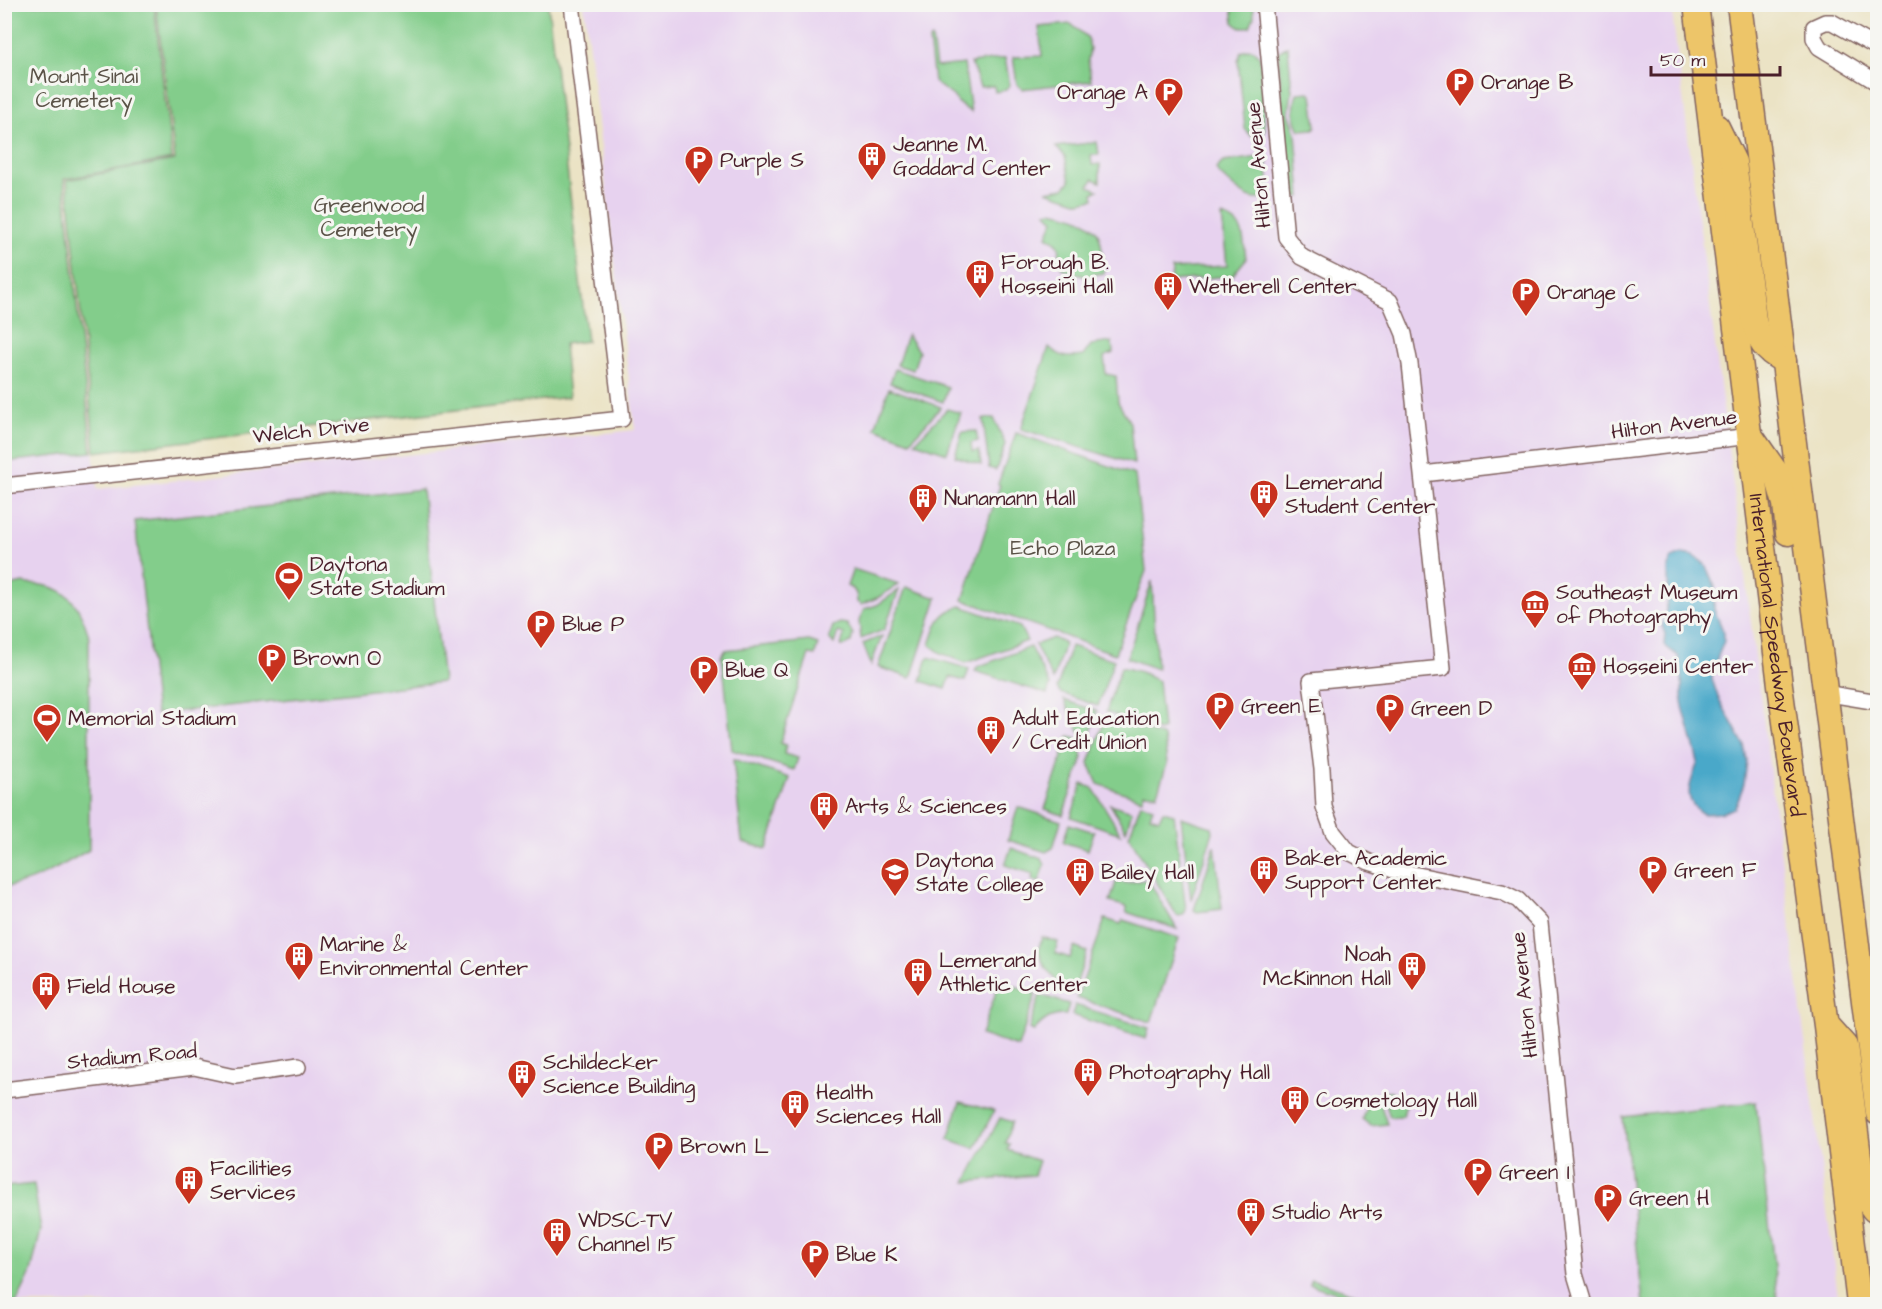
<svg xmlns="http://www.w3.org/2000/svg" width="1882" height="1309" font-family="'Architects Daughter',sans-serif">
<style>
.built{fill:#e7d2ef}
.green{fill:#83cd8b;stroke:#66765b;stroke-width:1.5}
.water{fill:#4aa8c9;stroke:#4a647a;stroke-width:1.5}
.lines{fill:none;stroke-linecap:round;stroke-linejoin:round}
.street-casing{stroke:#826461;stroke-width:18}
.primary-casing{stroke:#826461;stroke-width:27}
.street{stroke:#fff;stroke-width:15}
.primary{stroke:#edc569;stroke-width:24}
.labels{text-anchor:middle;stroke-width:6;stroke-linejoin:round;paint-order:stroke}
.park-label{font-size:21px;fill:#5b5348;stroke:#f6f6f2}
.poi-label{font-size:21px;fill:#4a1f2b;stroke:#f6f6f2;text-anchor:start}
.street-label{font-size:21px;fill:#4a1f2b;stroke:#f6f6f2}
</style>
<rect width="100%" height="100%" fill="#f6f6f2"/>
<filter id="ink" filterUnits="userSpaceOnUse"><feTurbulence type="fractalNoise" baseFrequency=".0167" numOctaves="2"/><feDisplacementMap in="SourceGraphic" scale="12" xChannelSelector="R" yChannelSelector="G"/><feConvolveMatrix kernelMatrix="1 2 1 2 8 2 1 2 1" color-interpolation-filters="sRGB"/></filter>
<filter id="wash" filterUnits="userSpaceOnUse"><feTurbulence type="fractalNoise" baseFrequency=".008" numOctaves="4" result="noise"/><feDisplacementMap in="SourceGraphic" scale="24" xChannelSelector="R" yChannelSelector="G"/><feGaussianBlur stdDeviation="1.35" result="paint"/><feColorMatrix in="noise" values="0 0 0 0 0 0 0 0 0 0 0 0 0 0 0 0 0 1.4 0 .05"/><feComposite in="paint" operator="in"/></filter>
<g filter="url(#wash)">
<rect width="100%" height="100%" fill="#ebe3c5"/>
<path class="built" d="M5,5H155L173,160L65,179L97,489L635,430L584,5H1671L1839,1304H5Z"/>
<path class="green" d="M4,5H154L172,159L64,179L92,452L5,462Z
M156,5H548L587,341L564,344L569,397L95,452L67,180L175,160Z
M1232,5H1253L1254,17L1250,27H1239L1234,23Z
M1071,24L1088,38L1090,49L1088,59L1091,81L1022,89L1017,84L1013,57L1042,56L1039,27Z
M932,38L936,67L964,64L971,112L960,105L953,96L934,82L929,40Z
M1288,46L1292,92L1289,113L1296,133L1301,197H1294L1289,192L1278,52Z
M1249,49L1254,50L1260,57L1265,132L1259,138L1251,136L1245,129L1238,61L1241,52Z
M1005,58L1010,85L1006,90L995,92L994,86L980,87L971,63Z
M1310,92L1312,94L1316,126L1314,129L1300,130C1293,118 1293,107 1297,93Z
M1097,142L1099,154L1091,156L1092,165L1100,164V182L1093,179L1089,186L1098,190L1093,193L1094,199L1080,202L1046,191L1064,188L1070,181L1065,156L1056,147Z
M1259,157L1267,161L1269,192C1256,213 1230,183 1218,173L1216,169L1223,162Z
M1051,211C1067,214 1096,220 1100,239C1103,250 1103,262 1104,273L1091,275L1089,278L1061,268L1063,261L1058,259C1062,246 1059,243 1047,236L1054,220L1046,212Z
M1222,216C1246,223 1243,237 1246,259L1232,276L1171,281L1172,269L1227,266Z
M907,335L919,352L913,370L897,365Z
M1112,342L1113,353L1104,357L1106,374L1116,376L1118,402L1130,423L1134,464L1021,429L1049,347C1061,358 1068,358 1083,356L1091,345Z
M895,369L948,387L943,402L890,383Z
M889,388L941,407L910,441L875,428Z
M947,409L961,413L947,453L915,442Z
M994,418L1005,444L996,470L989,468L983,419Z
M976,431L978,441L971,443L972,452L979,451L981,465L955,456L962,432Z
M1016,433L1135,475L1146,571L1115,654L963,600L1000,485L998,484Z
M422,489L443,682L156,714L135,521Z
M853,569L899,584L879,597L861,605L857,602C857,592 855,590 847,586Z
M1152,581L1157,669L1127,658Z
M23,583C30,585 36,584 43,585C72,590 81,610 89,636V850C62,865 36,882 5,887V587Z
M906,587L937,598L911,678L878,667Z
M899,590L884,630L861,639L859,621L864,609L877,605Z
M961,606L1020,627L1027,641L966,663L941,653L930,645C937,624 938,613 961,606Z
M840,623L847,624L853,634L851,642L845,646H841L844,634L838,632L834,644L829,638L833,626Z
M882,636L871,665L863,644Z
M1053,638L1065,643L1053,680L1035,645Z
M809,641L818,644L815,655L809,654L780,743L786,745L784,754L798,758L794,770L732,750L722,656L725,650Z
M1071,646L1114,660L1098,706L1060,693L1057,688Z
M1030,647L1050,685L1047,694L975,671L977,667Z
M928,657L969,669L965,681L950,677L946,689L921,681Z
M1121,667L1141,672L1158,681L1163,729L1159,731L1106,712Z
M1064,700L1097,711L1090,736L1080,733Z
M1106,717L1164,737L1167,764L1157,794L1144,793L1142,799L1098,784L1089,763Z
M1069,736L1077,738L1083,757L1063,815L1045,809Z
M733,759L790,778L767,849L742,842Z
M1082,784L1093,788L1121,834L1071,817Z
M1141,803L1153,808L1150,816L1159,819L1163,811L1174,814L1186,910L1183,915L1177,916L1129,836Z
M1110,804L1132,811L1126,831Z
M1018,807L1061,821L1053,848L1046,852L1008,840Z
M1181,817L1212,827L1213,832L1191,900Z
M1069,824L1094,832L1088,850L1063,842Z
M1215,845L1222,909L1197,912L1194,910Z
M1011,848L1042,859L1045,865L1039,882L1032,880L1033,874L1005,865Z
M1144,880L1149,881L1177,929L1126,912L1127,907L1110,902L1116,882L1127,883Z
M1105,919L1121,924L1123,920L1179,938L1151,1022L1077,998Z
M1042,937L1058,942L1055,953L1070,958L1074,947L1087,952L1073,994C1060,989 1042,966 1039,952C1038,947 1041,942 1042,937Z
M1008,984L1009,988L1013,989L1015,986L1036,994L1018,1047L981,1035L997,989Z
M1040,995L1069,1004L1066,1015C1052,1014 1043,1020 1034,1031L1029,1029Z
M1075,1005L1149,1028L1146,1039L1072,1015Z
M1381,1092H1392L1406,1104L1403,1116L1390,1117Z
M1371,1094L1378,1096L1387,1124L1371,1126L1362,1119Z
M960,1102L994,1111L975,1148L948,1139Z
M1756,1102L1778,1304H1643L1623,1117Z
M1000,1118L1012,1122L1005,1143L1009,1144L1007,1150L1039,1161L1034,1175L966,1182Z
M34,1184L41,1230L31,1272L16,1304H5V1187Z
M1311,1279L1387,1304H1370L1309,1284Z"/>
<path class="water" d="M1682,554L1694,556L1705,564L1715,587L1714,609L1724,633V641L1713,669L1712,679L1718,697L1744,745L1747,761L1744,784L1735,808L1721,813L1703,814C1680,800 1691,782 1698,762L1682,703V677L1678,656L1664,645L1665,634L1662,626L1668,601V567L1672,558Z"/>
</g>
<g filter="url(#ink)">
<g class="lines">
<g class="street-casing">
<path id="street" d="M1264,4L1286,237L1302,257L1390,301L1404,334L1410,364L1443,668L1311,681L1322,769L1324,807L1333,832L1349,852L1369,862L1393,870L1502,892L1518,900L1540,923L1575,1274L1584,1304
M1878,48L1832,22H1825L1814,27V38L1819,47L1878,83
M1423,474L1751,436
M4,486L622,419L572,4
M1824,693L1878,702
M4,1090L194,1067L235,1076L298,1067"/>
</g>
<g class="primary-casing">
<g id="primary">
<path id="s1" d="M1696,4L1780,685L1826,1026L1859,1304"/>
<path d="M1739,4L1878,1113"/>
<path d="M1717,127L1734,162L1754,320C1759,341 1763,350 1784,361"/>
<path d="M1753,439L1776,472L1785,504L1788,533"/>
<path d="M1828,1027L1845,1046L1864,1196L1874,1210L1878,1212"/>
</g>
</g>
<use href="#street" class="street"/>
<use href="#primary" class="primary"/>
</g>
</g>
<defs>
<g id="parking-pin" transform="scale(1.5)"><path d="M0 17L-7.5 6A9.5 9.5 0 1 1 7.5 6Z" fill="#c8321e" stroke="#f6f6f2"/><path d="M-3.5-5.5H1a3.5 3.5 0 0 1 0 7H-1V5.5H-3.5ZM-1-3.4V-.6H.8a1.4 1.4 0 0 0 0-2.8Z" fill="#fff"/></g>
<g id="building-pin" transform="scale(1.5)"><path d="M0 17L-7.5 6A9.5 9.5 0 1 1 7.5 6Z" fill="#c8321e" stroke="#f6f6f2"/><path d="M-4-6H4V6H1V3H-1V6H-4ZM-2.5-4.3h1.7v1.8h-1.7ZM.8-4.3h1.7v1.8H.8ZM-2.5-1h1.7V.8h-1.7ZM.8-1h1.7V.8H.8Z" fill="#fff"/></g>
<g id="stadium-pin" transform="scale(1.5)"><path d="M0 17L-7.5 6A9.5 9.5 0 1 1 7.5 6Z" fill="#c8321e" stroke="#f6f6f2"/><path d="M0-5a6.5 5 0 1 0 0 10a6.5 5 0 1 0 0-10ZM-3.5-1.8h7v3.6h-7Z" fill="#fff"/></g>
<g id="museum-pin" transform="scale(1.5)"><path d="M0 17L-7.5 6A9.5 9.5 0 1 1 7.5 6Z" fill="#c8321e" stroke="#f6f6f2"/><path d="M0-6L6-3V-2H-6V-3ZM-5-1h2V3h-2ZM-1-1h2V3h-2ZM3-1h2V3H3ZM-6 4H6V6H-6Z" fill="#fff"/></g>
<g id="university-pin" transform="scale(1.5)"><path d="M0 17L-7.5 6A9.5 9.5 0 1 1 7.5 6Z" fill="#c8321e" stroke="#f6f6f2"/><path d="M0-5L7-2L0 1L-7-2ZM-4 1L0 2.5L4 1V4Q0 6-4 4Z" fill="#fff"/></g>
</defs>
<g fill-rule="evenodd">
<use href="#parking-pin" x="1460" y="82"/>
<use href="#parking-pin" x="1169" y="92"/>
<use href="#building-pin" x="872" y="156"/>
<use href="#parking-pin" x="699" y="160"/>
<use href="#building-pin" x="980" y="274"/>
<use href="#building-pin" x="1168" y="286"/>
<use href="#parking-pin" x="1526" y="292"/>
<use href="#building-pin" x="1264" y="494"/>
<use href="#building-pin" x="923" y="498"/>
<use href="#stadium-pin" x="289" y="576"/>
<use href="#museum-pin" x="1535" y="604"/>
<use href="#parking-pin" x="541" y="624"/>
<use href="#parking-pin" x="272" y="658"/>
<use href="#museum-pin" x="1582" y="666"/>
<use href="#parking-pin" x="704" y="670"/>
<use href="#parking-pin" x="1220" y="706"/>
<use href="#parking-pin" x="1390" y="708"/>
<use href="#stadium-pin" x="47" y="718"/>
<use href="#building-pin" x="991" y="730"/>
<use href="#building-pin" x="824" y="806"/>
<use href="#building-pin" x="1264" y="870"/>
<use href="#parking-pin" x="1653" y="870"/>
<use href="#university-pin" x="895" y="872"/>
<use href="#building-pin" x="1080" y="872"/>
<use href="#building-pin" x="299" y="956"/>
<use href="#building-pin" x="1412" y="966"/>
<use href="#building-pin" x="918" y="972"/>
<use href="#building-pin" x="46" y="986"/>
<use href="#building-pin" x="1088" y="1072"/>
<use href="#building-pin" x="522" y="1074"/>
<use href="#building-pin" x="1295" y="1100"/>
<use href="#building-pin" x="795" y="1104"/>
<use href="#parking-pin" x="659" y="1146"/>
<use href="#parking-pin" x="1478" y="1172"/>
<use href="#building-pin" x="189" y="1180"/>
<use href="#parking-pin" x="1608" y="1198"/>
<use href="#building-pin" x="1251" y="1212"/>
<use href="#building-pin" x="557" y="1232"/>
<use href="#parking-pin" x="815" y="1254"/>
</g>
<g class="labels">
<g class="park-label">
<text x="84" y="83">Mount Sinai<tspan x="84" dy="24">Cemetery</tspan></text>
<text x="369" y="212">Greenwood<tspan x="369" dy="24">Cemetery</tspan></text>
<text x="1063" y="555">Echo Plaza</text>
</g>
<g class="poi-label">
<text x="1481" y="89">Orange B</text>
<text x="1148" y="99" text-anchor="end">Orange A</text>
<text x="893" y="151">Jeanne M.<tspan x="893" dy="24">Goddard Center</tspan></text>
<text x="720" y="167">Purple S</text>
<text x="1001" y="269">Forough B.<tspan x="1001" dy="24">Hosseini Hall</tspan></text>
<text x="1189" y="293">Wetherell Center</text>
<text x="1547" y="299">Orange C</text>
<text x="1285" y="489">Lemerand<tspan x="1285" dy="24">Student Center</tspan></text>
<text x="944" y="505">Nunamann Hall</text>
<text x="310" y="571">Daytona<tspan x="310" dy="24">State Stadium</tspan></text>
<text x="1556" y="599">Southeast Museum<tspan x="1556" dy="24">of Photography</tspan></text>
<text x="562" y="631">Blue P</text>
<text x="293" y="665">Brown O</text>
<text x="1603" y="673">Hosseini Center</text>
<text x="725" y="677">Blue Q</text>
<text x="1241" y="713">Green E</text>
<text x="1411" y="715">Green D</text>
<text x="68" y="725">Memorial Stadium</text>
<text x="1012" y="725">Adult Education<tspan x="1012" dy="24">/ Credit Union</tspan></text>
<text x="845" y="813">Arts &amp; Sciences</text>
<text x="1285" y="865">Baker Academic<tspan x="1285" dy="24">Support Center</tspan></text>
<text x="916" y="867">Daytona<tspan x="916" dy="24">State College</tspan></text>
<text x="1674" y="877">Green F</text>
<text x="1101" y="879">Bailey Hall</text>
<text x="320" y="951">Marine &amp;<tspan x="320" dy="24">Environmental Center</tspan></text>
<text x="1391" y="961" text-anchor="end">Noah<tspan x="1391" dy="24">McKinnon Hall</tspan></text>
<text x="939" y="967">Lemerand<tspan x="939" dy="24">Athletic Center</tspan></text>
<text x="67" y="993">Field House</text>
<text x="543" y="1069">Schildecker<tspan x="543" dy="24">Science Building</tspan></text>
<text x="1109" y="1079">Photography Hall</text>
<text x="816" y="1099">Health<tspan x="816" dy="24">Sciences Hall</tspan></text>
<text x="1316" y="1107">Cosmetology Hall</text>
<text x="680" y="1153">Brown L</text>
<text x="210" y="1175">Facilities<tspan x="210" dy="24">Services</tspan></text>
<text x="1499" y="1179">Green I</text>
<text x="1629" y="1205">Green H</text>
<text x="1272" y="1219">Studio Arts</text>
<text x="578" y="1227">WDSC-TV<tspan x="578" dy="24">Channel 15</tspan></text>
<text x="836" y="1261">Blue K</text>
</g>
<g class="street-label">
<text transform="translate(1258 165) rotate(-95)" y="7">Hilton Avenue</text>
<text transform="translate(1674 424) rotate(-7)" y="7">Hilton Avenue</text>
<text transform="translate(311 430) rotate(-6)" y="7">Welch Drive</text>
<text dy="7" stroke="none"><textPath href="#s1" startOffset="656">International Speedway Boulevard</textPath></text>
<text transform="translate(1524 995) rotate(-96)" y="7">Hilton Avenue</text>
<text transform="translate(132 1056) rotate(-5)" y="7">Stadium Road</text>
</g>
</g>
<rect width="1882" height="1309" fill="none" stroke="#f6f6f2" stroke-width="24"/>
<path d="M1651 66v9h129v-9" fill="none" stroke="#4a1f2b" stroke-width="3"/>
<text x="1660" y="66" font-size="18" fill="#4a1f2b" stroke="#f6f6f2" stroke-width="4.5" paint-order="stroke">50 m</text>
</svg>
